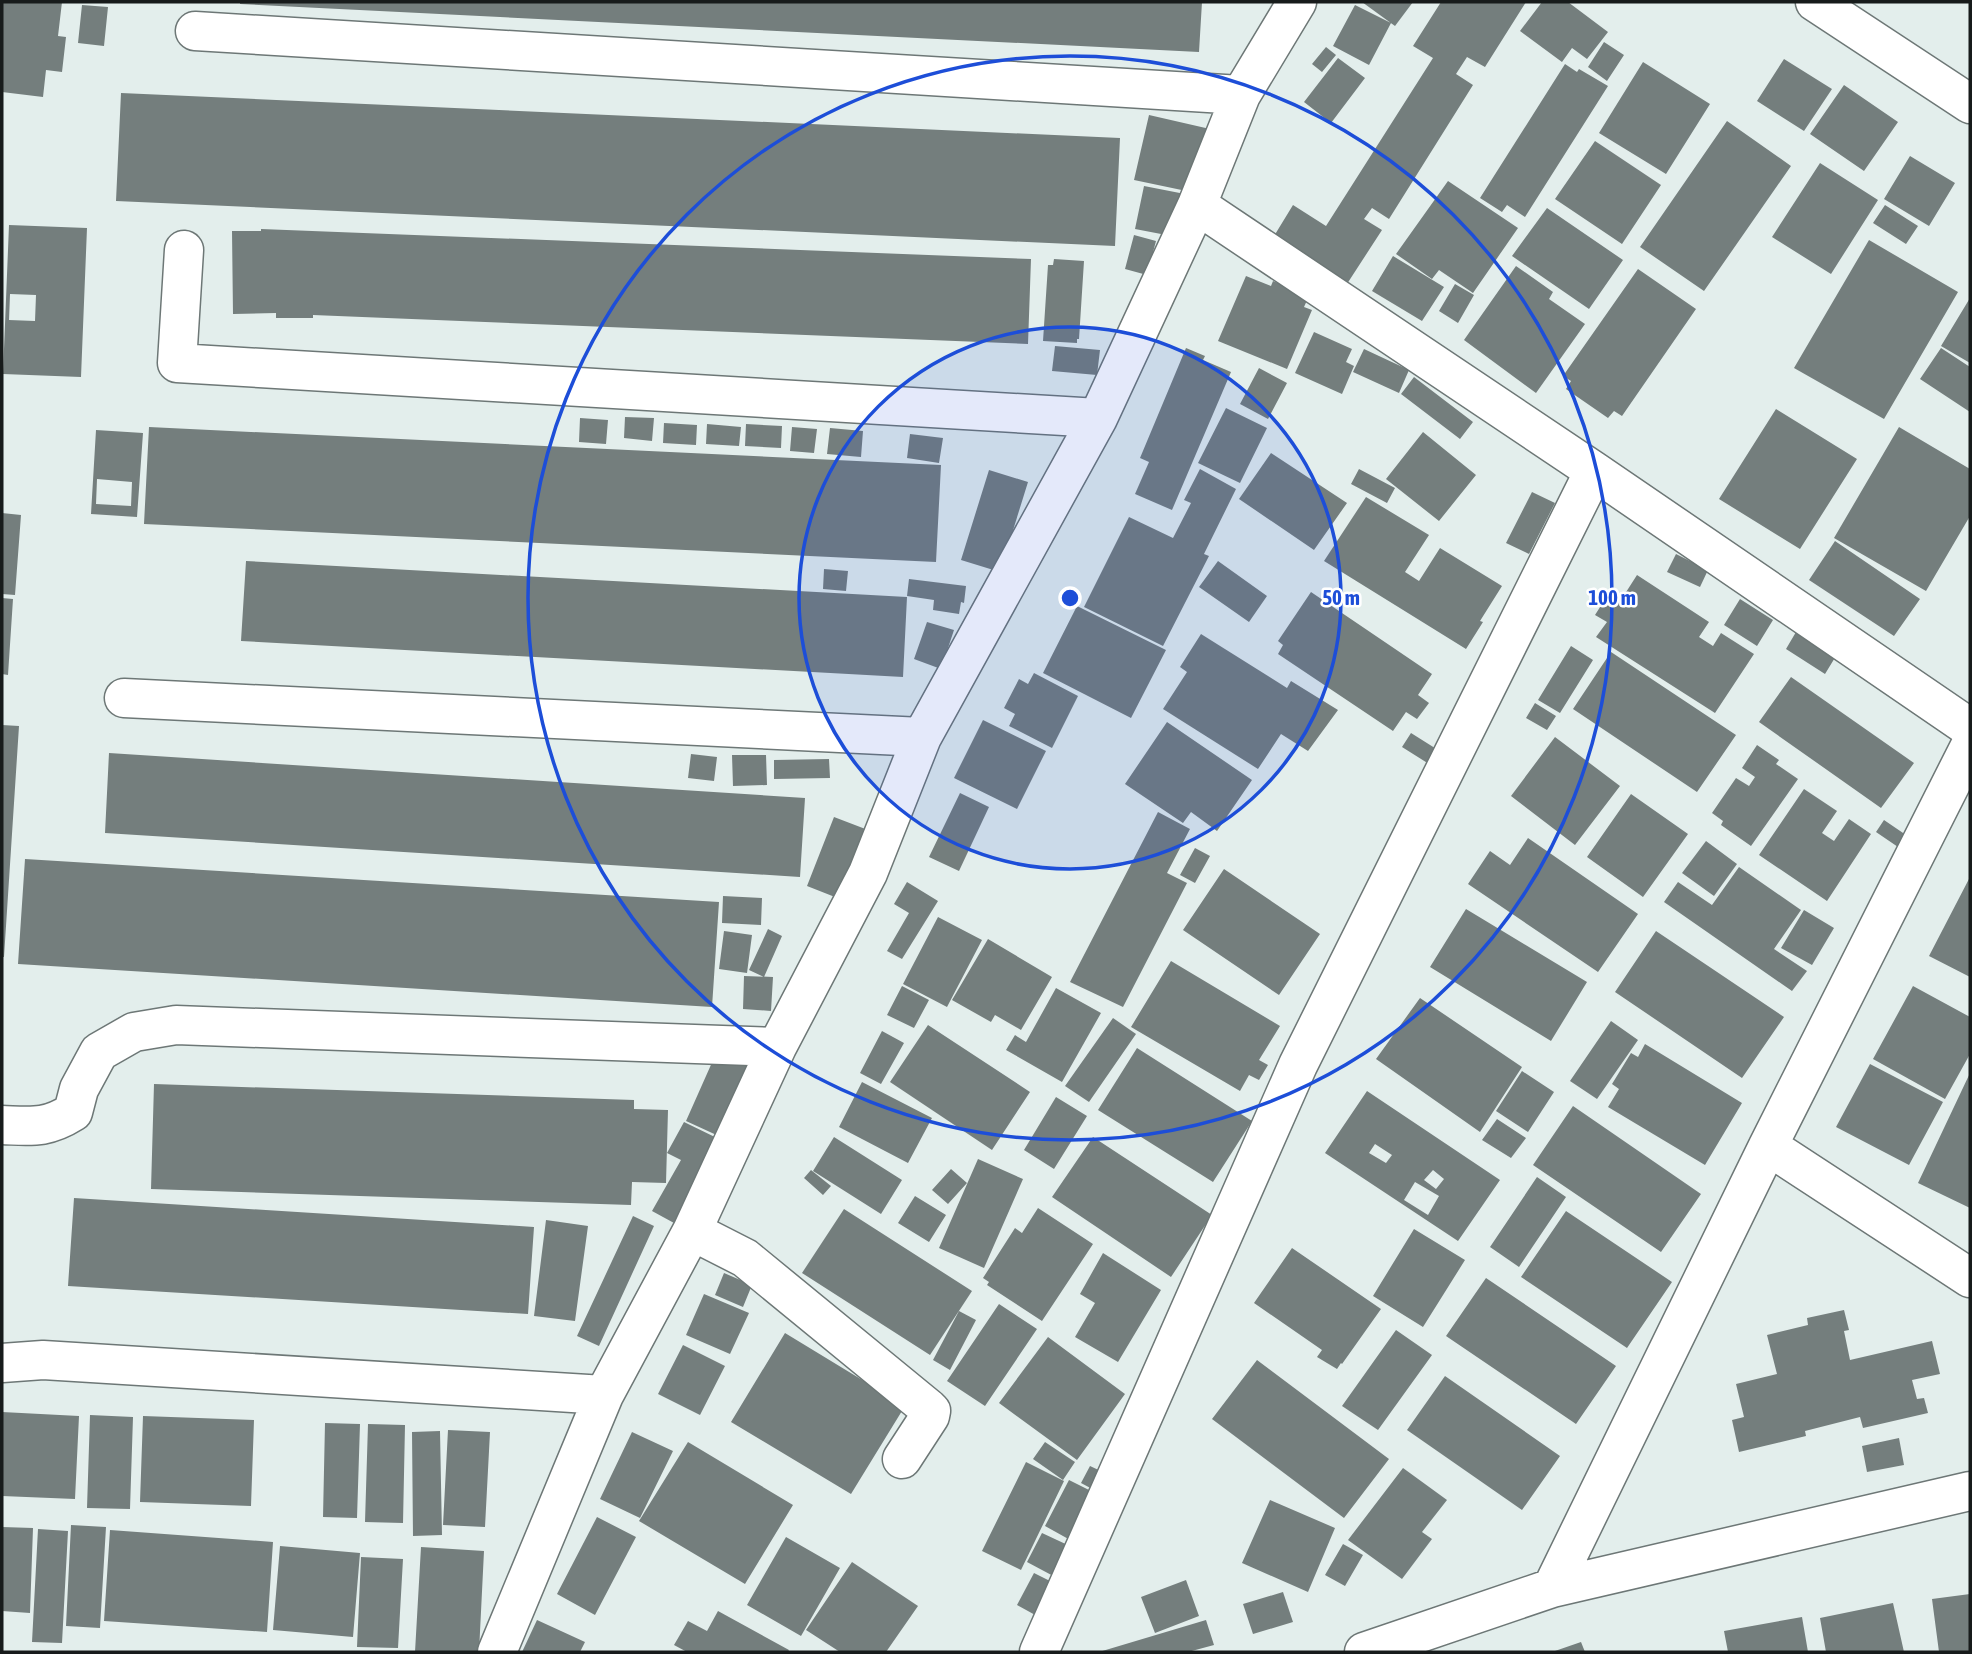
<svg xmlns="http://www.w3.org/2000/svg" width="1972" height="1654" font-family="'Asap Condensed',sans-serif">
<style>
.building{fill:#747e7d;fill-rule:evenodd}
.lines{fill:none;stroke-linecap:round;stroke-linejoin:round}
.minor-casing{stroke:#6d7776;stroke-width:41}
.minor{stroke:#fff;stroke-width:38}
.ring{fill:none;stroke:#1d4ed8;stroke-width:3.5}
.centre{fill:#1d4ed8;stroke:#fff;stroke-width:3.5}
.ring-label{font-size:21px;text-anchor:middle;font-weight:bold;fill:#1d4ed8;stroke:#fff;stroke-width:5;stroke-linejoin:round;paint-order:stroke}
</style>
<rect width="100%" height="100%" fill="#e3eeec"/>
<path class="building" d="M2,2H62L58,36L66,37L62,72L46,70L43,97L2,92Z
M240,2H1202L1199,52L240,4Z
M1362,2H1413L1395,26Z
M1441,2H1526L1485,67L1467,57L1456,74L1473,85L1389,219L1372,208L1364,219L1382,230L1345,287L1271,241L1293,205L1326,226L1433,58L1413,46Z
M1542,2H1568L1608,32L1587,59L1572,48L1562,62L1520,31Z
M82,5L108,7L104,46L78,43Z
M1355,5L1391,23L1369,65L1333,46Z
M1604,42L1624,55L1607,81L1588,67Z
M1326,47L1336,55L1322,72L1312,64Z
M1338,58L1365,78L1331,123L1304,102Z
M1784,59L1832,89L1804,131L1757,101Z
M1643,62L1710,104L1666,174L1599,133Z
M1565,64L1577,72L1579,69L1608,86L1525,217L1507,205L1502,212L1480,198Z
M1844,85L1898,122L1864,171L1810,134Z
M121,93L1120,138L1115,246L116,201Z
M1149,115L1210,129L1196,193L1134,180Z
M1727,121L1791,166L1704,291L1640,247Z
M1595,141L1661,185L1622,244L1555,199Z
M1910,156L1955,183L1929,226L1884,199Z
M1820,163L1878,200L1831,274L1772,237Z
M1448,181L1518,228L1473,293L1439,270L1432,279L1396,254Z
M1144,186L1190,195L1182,238L1135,229Z
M1885,205L1918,226L1906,244L1873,223Z
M1547,208L1623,260L1589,309L1512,256Z
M9,225L87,228L81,377L3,374ZM10,294L36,295L35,321L9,320Z
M261,229L1031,259L1028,344L313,315V318H276V313L233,314L232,231H261Z
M1134,235L1156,241L1147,275L1125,269Z
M1869,240L1958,292L1884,419L1794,368Z
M1393,256L1444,287L1422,321L1372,291Z
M1054,259L1084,261L1079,339H1077V343L1043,341L1048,265H1053Z
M1516,266L1553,292L1549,299L1585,324L1536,393L1464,340Z
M1638,269L1696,309L1622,416L1614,411L1608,418L1566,389L1571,381L1563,376Z
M1246,276L1271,286L1273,281L1309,296L1304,307L1312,310L1287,369L1218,341Z
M1455,284L1474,295L1458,323L1439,311Z
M1970,298V363L1941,346Z
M1314,332L1352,349L1346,362L1354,366L1342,394L1295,373Z
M1055,346L1100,350L1097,375L1052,371Z
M1186,348L1205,356L1203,360L1231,372L1172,510L1135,494L1149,462L1140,458Z
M1941,348L1970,367V412L1920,379Z
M1364,349L1409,370L1399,393L1353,372Z
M1259,368L1287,383L1268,419L1240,404Z
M1414,377L1473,422L1460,439L1401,394Z
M1226,408L1267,428L1240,483L1198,463Z
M1776,409L1857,459L1800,549L1719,499Z
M625,417L654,418L652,441L624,438Z
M580,418L608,420L606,444L579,442Z
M664,423L697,425L696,445L663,443Z
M707,424L741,427L739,446L706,444Z
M746,424L782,426L781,448L745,446Z
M149,427L941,465L936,562L144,524Z
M792,427L817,429L814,453L790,451Z
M1899,427L1970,469V516L1926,591L1834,538Z
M830,428L863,431L861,457L827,454Z
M96,430L143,433L137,517L91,514ZM97,479L132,482L131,506L96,504Z
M1423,432L1476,475L1439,521L1386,479Z
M910,434L943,438L939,463L907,458Z
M1271,453L1347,503L1314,550L1239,499Z
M1200,469L1236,489L1204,554L1209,556L1163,646L1084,607L1129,517L1173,538L1191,503L1184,500Z
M1359,469L1395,488L1387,503L1351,484Z
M989,470L1028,482L1000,572L961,560Z
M1532,492L1555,503L1529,554L1506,543Z
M1366,497L1429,535L1405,572L1419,581L1440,548L1502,586L1480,621L1483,622L1466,649L1324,561Z
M2,513L21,515L15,595L2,594Z
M1835,541L1920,599L1894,636L1809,580Z
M1676,554L1708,570L1700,587L1667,572Z
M246,561L907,597L903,677L241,641Z
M1218,561L1267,596L1249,622L1199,587Z
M824,569L848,571L846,591L823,589Z
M1637,575L1709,622L1699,637L1713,646L1721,633L1754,654L1715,713L1596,637L1607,622L1595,615L1609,593L1621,600Z
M909,579L966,586L964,603L961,602L959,614L933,610L934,600L907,596Z
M1311,592L1432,674L1418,695L1429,703L1417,719L1406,712L1393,731L1278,654L1283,645L1278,641Z
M2,598L13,599L8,675L2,674Z
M1740,599L1773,620L1757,646L1724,625Z
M1077,606L1166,650L1131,718L1043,673Z
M927,622L954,630L941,669L914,659Z
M1796,632L1836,656L1825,674L1786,649Z
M1201,634L1287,688L1291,681L1338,710L1308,751L1281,734L1258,769L1163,709L1187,672L1180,667Z
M1571,646L1593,660L1560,713L1538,700Z
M1611,652L1736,735L1697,792L1573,709Z
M1034,673L1078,696L1052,748L1009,726L1015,714L1004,708L1019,679L1028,684Z
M1791,677L1914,763L1881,808L1759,722Z
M1535,703L1556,716L1547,730L1526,718Z
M983,720L1046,751L1017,809L954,778Z
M1167,722L1252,780L1217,831L1191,812L1183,823L1125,784Z
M2,725L19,726L4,957H2Z
M1411,733L1438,750L1429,764L1402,747Z
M1555,737L1620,786L1575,845L1511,796Z
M1757,745L1779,760L1776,764L1798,779L1751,846L1721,825L1723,821L1712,813L1736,778L1749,786L1755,777L1742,768Z
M109,753L805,798L800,877L105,833Z
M691,754L717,757L714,781L688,778Z
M732,755H766L767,785L733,786Z
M829,759L830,778L774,779V760Z
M1804,789L1837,811L1822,833L1834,841L1849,819L1871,834L1827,901L1759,855Z
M960,793L989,807L959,871L929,857Z
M1631,794L1688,834L1643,897L1587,857Z
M1158,812L1190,829L1167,873L1187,883L1123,1007L1070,982Z
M834,817L868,830L840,899L807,886Z
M1884,820L1906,835L1898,847L1876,832Z
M1528,838L1638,914L1598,972L1468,884L1490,851L1510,865Z
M1706,841L1737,864L1714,896L1682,873Z
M1195,848L1210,856L1195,883L1180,875Z
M25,859L719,902L712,1007L18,964Z
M1739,867L1801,910L1774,949L1807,971L1792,991L1664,902L1678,882L1712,905Z
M1224,869L1320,934L1279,995L1183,930Z
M1970,877V977L1929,956Z
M907,882L938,901L902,959L887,951L909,913L894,904Z
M723,896L762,898L761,925L722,923Z
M1466,909L1587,982L1551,1041L1430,967Z
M1804,910L1834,928L1812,965L1781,948Z
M938,917L982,940L947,1007L903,984Z
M768,929L782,936L764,977L749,970Z
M724,931L752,935L747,973L719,969Z
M1656,931L1784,1017L1742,1078L1615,992Z
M988,939L1052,977L1021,1030L995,1015L991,1022L952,1000Z
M1171,961L1280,1026L1259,1060L1268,1065L1259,1080L1249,1075L1240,1091L1131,1027Z
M744,976L773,977L771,1011L743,1009Z
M902,986L929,1000L914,1028L887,1015Z
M1913,986L1970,1017V1054L1945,1099L1873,1059Z
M1056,988L1101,1013L1062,1082L1006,1050L1015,1035L1026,1042Z
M1420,998L1522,1067L1480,1132L1376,1059Z
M1113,1018L1136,1034L1089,1102L1065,1086Z
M1611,1021L1638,1040L1597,1099L1570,1081Z
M928,1025L1030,1092L992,1150L890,1082Z
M882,1031L904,1043L881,1084L860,1073Z
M1645,1044L1742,1103L1705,1165L1608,1107L1619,1089L1612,1084L1631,1053L1638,1057Z
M1137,1048L1252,1121L1213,1182L1098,1110Z
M718,1049L756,1067L723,1138L686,1121Z
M1870,1064L1943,1102L1909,1165L1836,1127Z
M1522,1071L1554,1092L1528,1132L1496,1111Z
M1970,1073V1208L1918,1183Z
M862,1082L932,1118L908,1163L839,1127Z
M154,1084L634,1100V1109L668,1110L666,1183L632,1182L631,1205L151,1189Z
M1367,1091L1500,1180L1458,1241L1325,1153ZM1375,1144L1392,1155L1386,1163L1369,1153ZM1433,1170L1444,1179L1436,1189L1424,1180ZM1415,1182L1439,1196L1428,1215L1404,1200Z
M1056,1097L1087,1116L1054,1169L1024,1150Z
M1573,1106L1701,1194L1661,1252L1533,1165Z
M1497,1119L1526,1138L1511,1158L1482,1140Z
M684,1122L721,1140L674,1223L652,1211L681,1160L667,1153Z
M834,1137L902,1180L881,1214L813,1171Z
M1093,1137L1212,1215L1171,1277L1052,1197Z
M978,1159L1023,1179L984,1268L939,1248Z
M951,1169L967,1183L948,1204L932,1190Z
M811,1170L831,1186L823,1195L804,1178Z
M1537,1177L1566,1197L1519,1267L1490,1247Z
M915,1196L946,1215L929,1242L898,1223Z
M74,1198L534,1227L528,1314L68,1286Z
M1038,1208L1093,1244L1042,1321L987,1285L989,1282L983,1278L1015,1228L1022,1233Z
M844,1209L972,1291L930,1355L802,1273Z
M1566,1211L1672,1282L1627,1348L1521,1277Z
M633,1216L654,1226L599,1346L577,1336Z
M546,1220L588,1226L575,1321L534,1316Z
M1414,1229L1465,1260L1423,1327L1373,1296Z
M1292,1248L1381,1309L1342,1364L1341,1363L1337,1369L1317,1357L1322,1350L1254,1303Z
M1103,1253L1161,1290L1118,1362L1075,1337L1095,1303L1080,1294Z
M724,1273L752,1285L743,1307L715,1295Z
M1486,1278L1616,1366L1576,1424L1446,1336Z
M704,1294L749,1313L730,1354L686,1335Z
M999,1304L1037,1329L985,1406L947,1381Z
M1844,1310L1849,1330L1844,1331L1850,1360L1932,1341L1940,1374L1912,1380L1917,1399L1924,1398L1928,1413L1863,1428L1860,1417L1805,1431L1806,1436L1739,1452L1732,1420L1744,1417L1736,1384L1777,1374L1767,1335L1808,1325L1807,1318Z
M959,1311L976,1320L950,1370L933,1360Z
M1396,1330L1432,1355L1378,1430L1342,1406Z
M785,1333L905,1406L851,1494L731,1422Z
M1048,1337L1125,1394L1077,1460L999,1403Z
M683,1345L725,1366L700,1415L658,1394Z
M1257,1360L1389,1459L1344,1518L1212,1419Z
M1445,1376L1560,1456L1522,1510L1407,1430Z
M2,1412L79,1416L75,1499L2,1496Z
M90,1415L133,1417L130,1509L87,1508Z
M143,1416L254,1420L251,1506L140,1502Z
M325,1423L360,1424L357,1518L323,1517Z
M368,1424L405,1425L403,1523L365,1522Z
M448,1430L490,1432L485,1527L443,1525Z
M440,1431L442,1535L413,1536L412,1432Z
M632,1432L673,1451L640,1518L600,1499Z
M1899,1438L1904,1465L1867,1472L1862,1446Z
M688,1442L793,1505L745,1584L639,1521Z
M1045,1442L1075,1462L1063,1480L1033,1459Z
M1026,1462L1064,1481L1021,1570L982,1551Z
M1090,1466L1105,1473L1096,1491L1081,1483Z
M1403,1468L1447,1500L1422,1532L1432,1539L1402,1579L1348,1540Z
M1069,1480L1097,1494L1072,1541L1045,1526Z
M1270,1500L1335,1528L1308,1592L1242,1563Z
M597,1517L636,1537L595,1615L557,1594Z
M71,1525L106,1527L100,1628L66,1626Z
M2,1527L33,1528L30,1613L2,1611Z
M38,1529L68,1531L62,1643L32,1642Z
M110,1530L273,1542L267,1632L104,1621Z
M1042,1533L1072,1547L1057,1578L1027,1562Z
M786,1537L840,1568L801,1636L747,1605Z
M1343,1544L1363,1555L1345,1586L1325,1575Z
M280,1546L360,1553L353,1637L273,1630Z
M421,1547L484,1551L479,1652H415Z
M361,1557L403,1559L398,1648L357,1647Z
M852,1562L918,1606L886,1652H840L806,1630Z
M1034,1573L1054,1583L1037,1616L1017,1605Z
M1186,1580L1199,1616L1155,1633L1141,1597Z
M1283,1592L1293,1622L1253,1634L1243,1604Z
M1970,1594V1652H1939L1932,1599Z
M1893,1603L1904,1652H1826L1820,1618Z
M718,1611L789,1650L788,1652H687L674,1645L688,1621L707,1631Z
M1802,1617L1808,1652H1728L1724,1631Z
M537,1620L585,1642L580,1652H522Z
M1206,1620L1214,1645L1188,1652H1099Z
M1581,1642L1585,1652H1552Z"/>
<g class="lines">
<g class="minor-casing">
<path id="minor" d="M1815,2L1970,104
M195,31L1241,95
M1197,205L1594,471L1970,728
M184,250L177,363L1098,418
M124,698L922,737
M2,1125C32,1126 46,1129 73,1112L79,1089L99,1052L134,1032L176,1025L777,1047
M1768,1146L1970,1278
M692,1231L745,1258L928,1408L931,1411L930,1416L902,1459
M2,1363L43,1360L604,1395
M1552,1588L1768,1146L1970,746
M497,1652L604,1395L692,1231L777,1047L868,873L922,737L1098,418L1197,205L1241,95L1297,2
M1039,1652L1298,1065L1594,471
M1364,1652L1552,1588L1970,1491"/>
</g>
<use href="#minor" class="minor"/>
</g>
<circle cx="1070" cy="598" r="271" fill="#1d4ed8" fill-opacity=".12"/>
<g class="ring">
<circle cx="1070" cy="598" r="271"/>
<circle cx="1070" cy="598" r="542"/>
</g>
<circle cx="1070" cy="598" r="10" class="centre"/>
<g class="ring-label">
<text x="1341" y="605">50 m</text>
<text x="1612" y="605">100 m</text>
</g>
<rect width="1972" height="1654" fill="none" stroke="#171b1b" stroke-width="7"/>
</svg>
